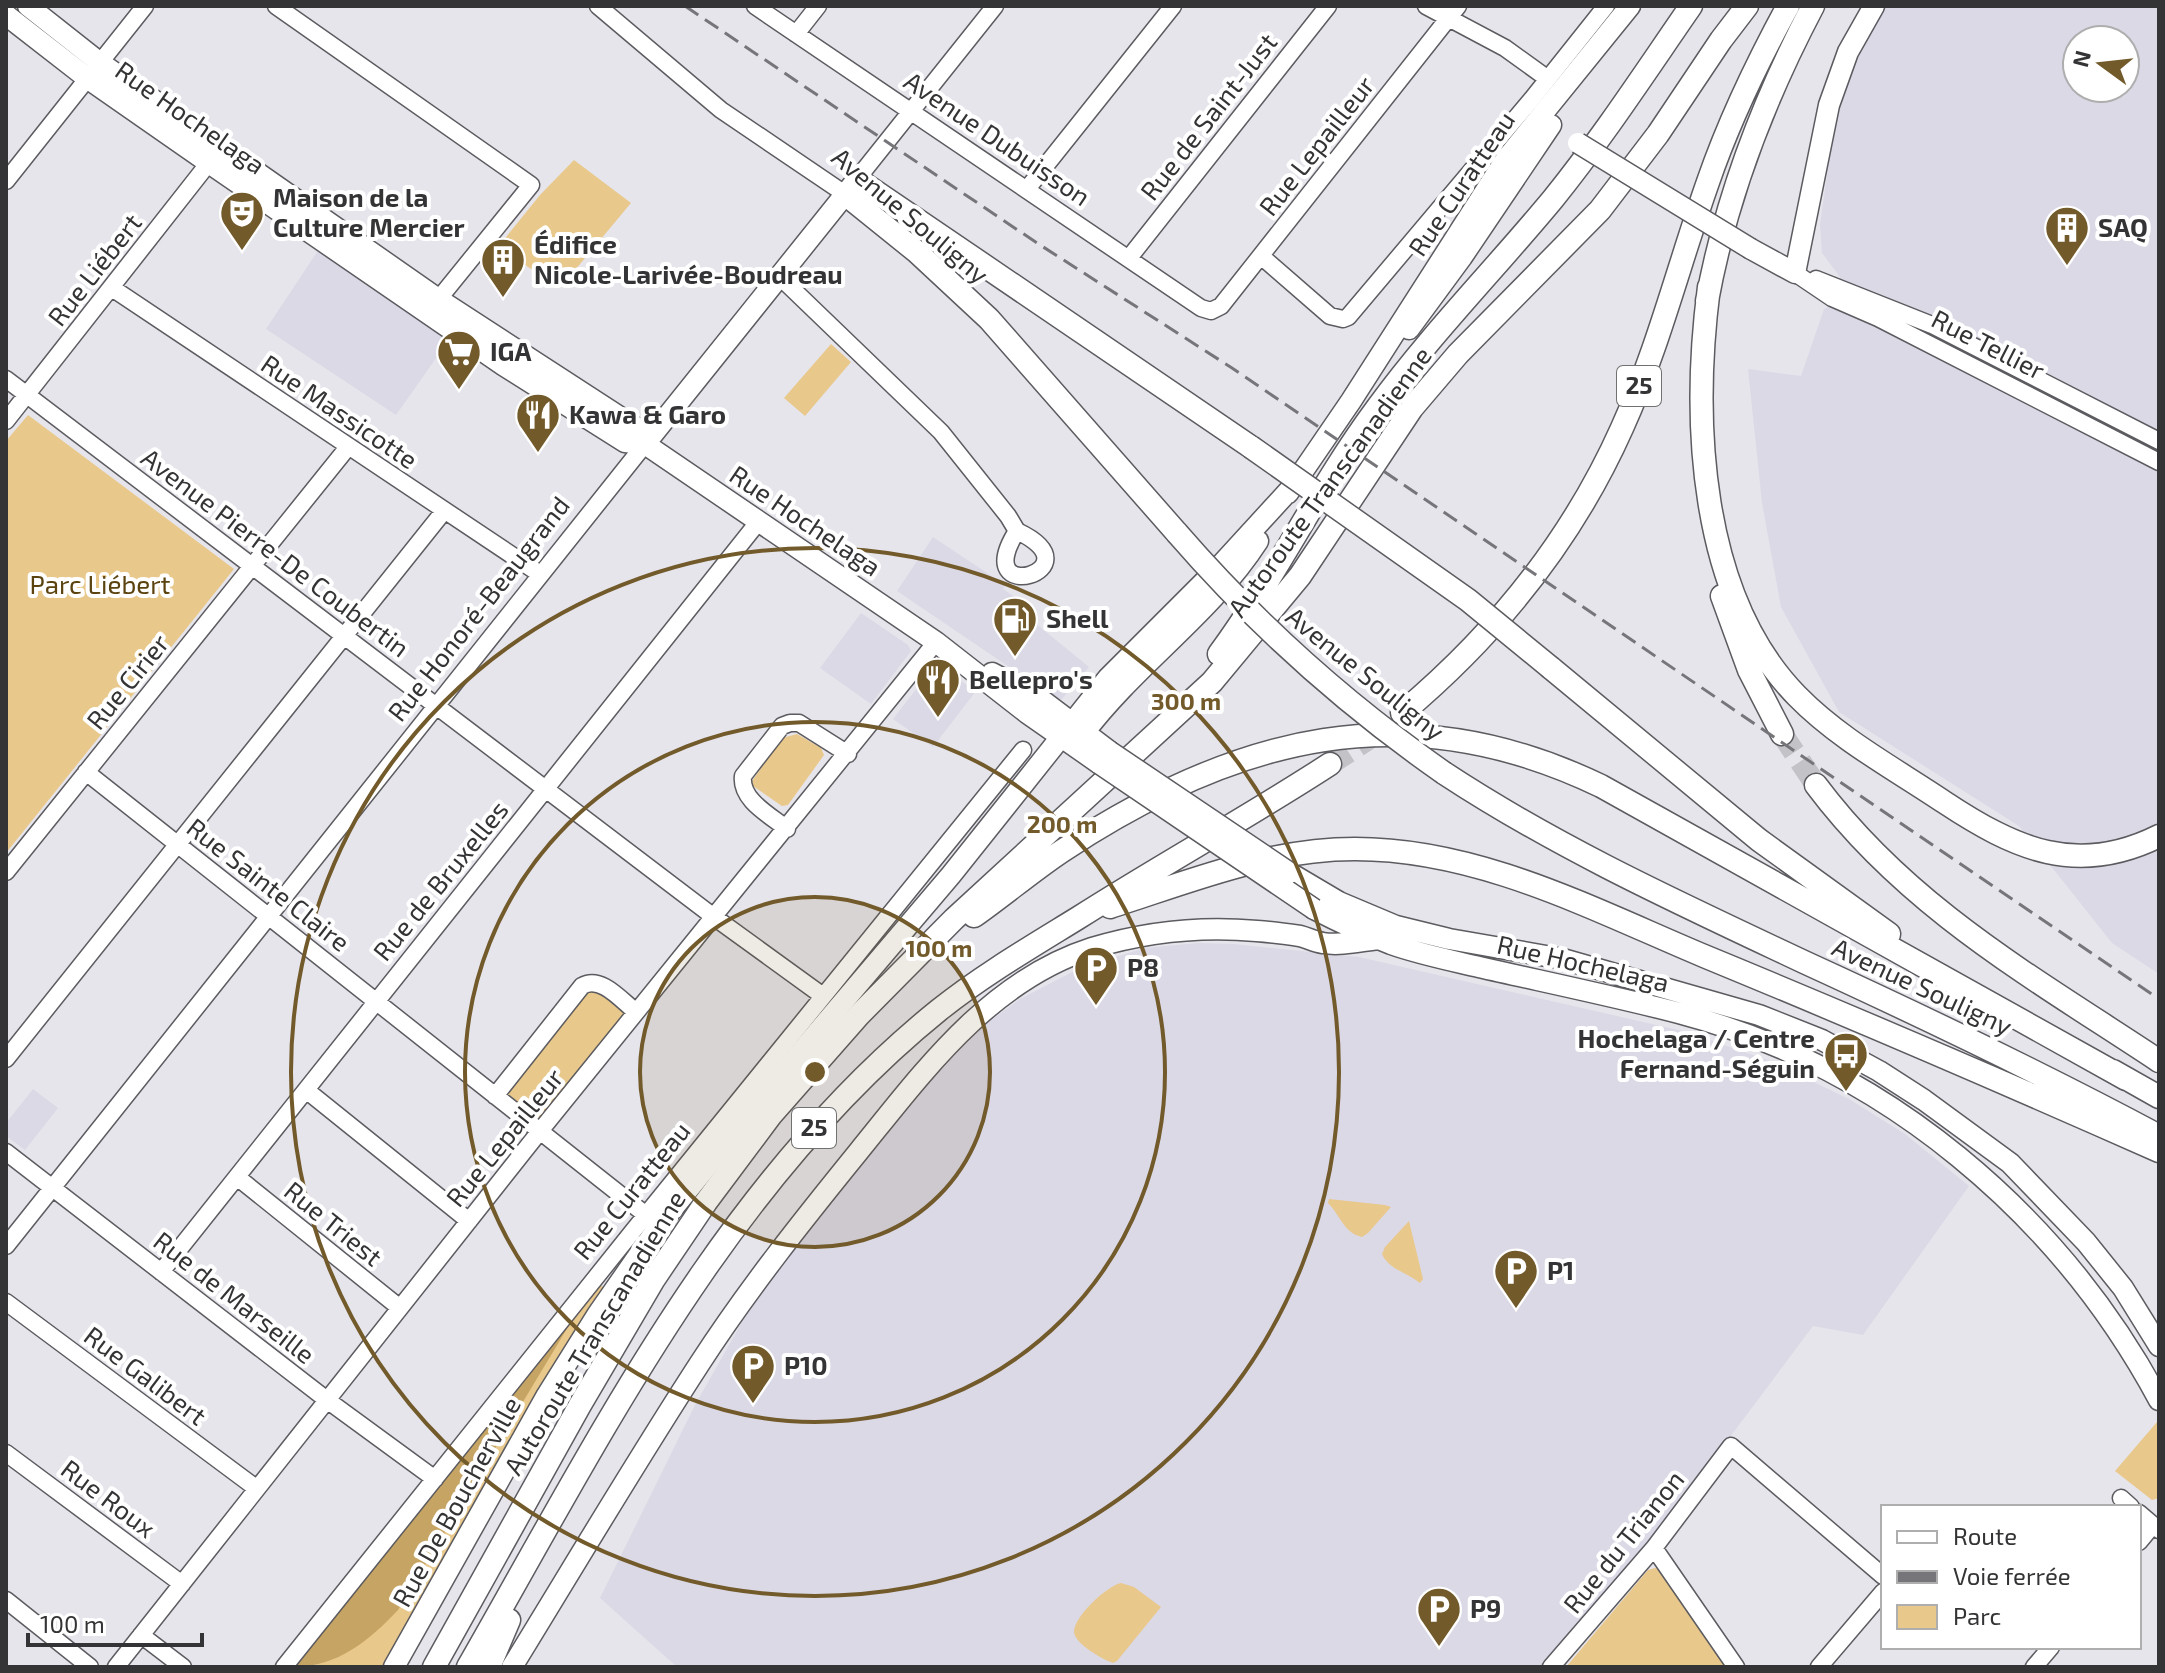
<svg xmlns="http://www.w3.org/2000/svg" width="2165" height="1673" font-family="'Exo 2',sans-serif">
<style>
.built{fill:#dbd9e6;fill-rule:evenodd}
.green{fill:#e9c88b}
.forest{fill:#c6a464}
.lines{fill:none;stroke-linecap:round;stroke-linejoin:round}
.highway-tunnel{stroke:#c2c2c7;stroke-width:22;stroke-dasharray:22 11;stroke-linecap:butt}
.minor-casing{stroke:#5c5b60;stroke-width:19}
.major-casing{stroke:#5c5b60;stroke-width:23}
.highway-casing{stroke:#5c5b60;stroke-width:25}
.minor{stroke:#fff;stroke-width:16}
.major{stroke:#fff;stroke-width:20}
.highway{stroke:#fff;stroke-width:22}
.rail{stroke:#76767a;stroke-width:3;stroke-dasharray:16 8;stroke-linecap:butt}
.major-bridge-casing{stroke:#5c5b60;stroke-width:23;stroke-linecap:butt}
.highway-bridge-casing{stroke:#5c5b60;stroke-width:25;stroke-linecap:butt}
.major-bridge{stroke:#fff;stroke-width:20}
.highway-bridge{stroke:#fff;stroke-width:22}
.ring{fill:none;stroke:#725a2b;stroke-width:4}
.labels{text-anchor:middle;stroke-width:8;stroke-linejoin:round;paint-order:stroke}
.shield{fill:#fff;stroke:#717172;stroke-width:2}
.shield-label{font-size:24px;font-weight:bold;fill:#343436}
.street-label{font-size:26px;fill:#343436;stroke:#fff}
.poi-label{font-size:26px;font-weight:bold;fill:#343436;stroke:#fff;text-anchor:start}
.park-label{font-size:26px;fill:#5b4310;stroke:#fff}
.centre{fill:#725a2b;stroke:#fff;stroke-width:4}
.ring-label{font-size:24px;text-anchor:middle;font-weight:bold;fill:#725a2b;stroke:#fff;stroke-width:8;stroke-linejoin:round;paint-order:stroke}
</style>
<rect width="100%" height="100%" fill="#e6e5eb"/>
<path class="built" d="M1887,6H2159V974L2112,943L2019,826L1839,712L1781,607L1762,503L1748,369L1801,376L1824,309L1830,306L1840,277L1822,253L1820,225L1830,153L1838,114L1849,78L1862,49ZM2077,40H2125V88H2077Z
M321,246L451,337L396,415L266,329Z
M933,537L1005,585L1003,589L1034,610L1029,618L1089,667L1062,699L1055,698L897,591Z
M861,613L908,645L911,651L871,704L820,668Z
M934,666L940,667L976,691L933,747L893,719Z
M1198,943L1234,944L1359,957L1687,1032L1770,1061L1849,1099L1905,1134L1969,1186L1863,1335L1813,1326L1647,1548L1540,1667H677L600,1598L695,1405L742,1322L804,1232L917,1092L971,1035L1020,999L1082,967L1145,948Z
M33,1089L58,1108L25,1150L6,1136V1123Z"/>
<path class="green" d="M574,160L631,203L560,288L498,247L540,195Z
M831,344L851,362L805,416L784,398Z
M28,415L234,569L6,853V441Z
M797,734L821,748L824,755L788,805L782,806L753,786L752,781L782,738Z
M590,981L636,1012L540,1131L495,1096Z
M1329,1199L1385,1205L1391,1207L1368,1233L1362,1237C1344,1233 1340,1215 1328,1203Z
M1409,1221L1423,1279L1420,1283C1407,1272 1389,1270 1382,1254L1385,1247Z
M599,1285L606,1288L501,1458L382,1667H308L337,1657L577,1312Z
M2157,1422L2159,1427V1498L2152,1500L2115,1471Z
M1655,1568L1663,1571L1728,1667H1566L1648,1570Z
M1121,1583L1134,1587L1161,1607L1117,1661L1113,1663C1102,1659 1075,1644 1074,1632C1074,1616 1107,1586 1121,1583Z"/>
<path class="forest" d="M577,1312L398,1610C370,1640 337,1667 294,1667Z"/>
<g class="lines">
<path class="highway-tunnel" d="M1782,734L1816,785
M1330,764L1379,732"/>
<g class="minor-casing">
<path id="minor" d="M276,6L531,185L433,306
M598,6L721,110L845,194
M755,6L1201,308L1211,311L1221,306L1458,6
M1426,6L1505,48L1548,79
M796,34L818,6
M857,179L995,6
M6,181L145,6
M1027,189L1173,6
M1261,256L1330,316L1343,319L1348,317L1532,99L1606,6
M1129,258L1328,6
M1795,273L1832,298L1878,318L2159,462
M780,277L941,432L1008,516L1017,531
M1816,279L1932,325L2159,441
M112,288L540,574
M6,379L714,917L823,996
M6,421L215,155
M1017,531C1101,570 967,609 1017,531Z
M86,772L646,1215
M787,829C770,815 740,800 743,776L782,726L790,723H799L848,754
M6,872L348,447
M6,1059L444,511
M306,1090L469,1221
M495,1096L582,986C601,975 621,1000 636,1012
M6,1152L327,1400L435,1479
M237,1177L400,1308
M6,1246L645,444
M161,1272L759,521
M6,1302L256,1488
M6,1453L182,1584
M2121,1498L2131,1507
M2139,1513L2159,1530
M2139,1542L2153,1525
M1654,1548L1736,1667
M6,1600L90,1667
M141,1635L183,1667
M116,1667L540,1131L936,642
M284,1667L633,1231L1023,750
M1551,1667L1654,1548L1731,1446L1883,1576
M1819,1667L1883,1592
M2034,1667L2051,1647"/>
</g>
<g class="major-casing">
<path id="major" d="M28,6L99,62L438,299L635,427L645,444
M6,15L87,78L209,163L503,365L625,442L645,444L936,642L1027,713L1100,764
M1751,249L1795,273L1829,105L1848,52L1874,6
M1409,329L1462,257L1551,125
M645,444L855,182
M1288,493L1351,401L1506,159L1630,6
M992,673L1039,698L1109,751
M1060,736L1084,733C1136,664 1211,614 1258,541
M1290,873L1339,902L1396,926L1449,939L1563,959L1759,1015L1822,1040L1879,1071L1924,1100L2010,1163L2086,1242L2123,1288L2159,1346
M1314,909C1339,922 1365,934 1391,944C1419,954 1449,960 1479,967C1545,982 1613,996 1679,1013C1885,1067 2059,1214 2159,1400
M394,1667L547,1395L597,1315L661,1223L798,1055L951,875L1108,678L1218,568L1294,485
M512,1667C574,1566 635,1463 700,1363C748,1289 803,1220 859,1151C924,1071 989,981 1092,948C1145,932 1203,926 1257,931C1271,932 1286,934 1300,936C1308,938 1315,942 1323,943C1341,946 1361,941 1379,939"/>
</g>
<g class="highway-casing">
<path id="highway" d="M857,179L1251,447
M845,194L917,252L989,319L1177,533
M1709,287C1692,418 1698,595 1797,696C1839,739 1895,769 1944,802C2015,849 2077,877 2159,836
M1707,301C1726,197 1764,99 1813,6
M1722,596L1749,670L1782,734
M1219,654C1277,575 1319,486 1377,408C1431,334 1495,269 1553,199C1603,137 1646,71 1691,6
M1551,668L1759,840L1889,934
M1402,713C1496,634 1572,540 1622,428C1658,349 1679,264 1708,182C1729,121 1757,63 1788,6
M1444,773C1558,848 1681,904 1804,962C1924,1017 2043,1074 2159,1136
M1816,785C1908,908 2034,978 2159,1061
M1110,907C1191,881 1268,849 1355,849C1479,849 1592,909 1704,956C1857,1019 2008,1084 2159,1151
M974,916C1004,895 1032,871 1062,851C1236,736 1406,692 1601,786L2126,1079
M2113,1071L2159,1097
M434,1667L580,1405L654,1279L706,1202L771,1115L859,1015L954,919L1212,682L1300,576L1412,408L1458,354L1600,210L1658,134L1721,40L1747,6
M468,1667C602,1433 726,1182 939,1010C983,975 1031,947 1078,918C1161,865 1247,818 1330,764
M489,1667L509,1620"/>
</g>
<use href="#minor" class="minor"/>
<use href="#major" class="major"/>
<use href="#highway" class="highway"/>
<path class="rail" d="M685,6L1037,243L1232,368L2159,999"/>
<g class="major-bridge-casing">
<path id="major-bridge" d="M1578,143L1751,249
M1109,751L1290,873
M1100,764L1314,909"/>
</g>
<g class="highway-bridge-casing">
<path id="highway-bridge" d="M1251,447L1468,600L1551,668
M1177,533C1256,624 1345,704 1444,773"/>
</g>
<use href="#major-bridge" class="major-bridge"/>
<use href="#highway-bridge" class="highway-bridge"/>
</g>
<circle cx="815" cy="1072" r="175" fill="#725a2b" fill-opacity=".12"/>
<g class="ring">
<circle cx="815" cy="1072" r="175"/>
<circle cx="815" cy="1072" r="350"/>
<circle cx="815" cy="1072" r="524"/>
</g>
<defs>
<g id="theatre-pin" transform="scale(2.3)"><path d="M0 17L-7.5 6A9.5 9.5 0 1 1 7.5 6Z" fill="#725a2b" stroke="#fff"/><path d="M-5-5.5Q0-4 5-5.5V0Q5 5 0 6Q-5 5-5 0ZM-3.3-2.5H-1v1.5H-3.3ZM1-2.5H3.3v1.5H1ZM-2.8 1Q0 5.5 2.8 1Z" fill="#fff"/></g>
<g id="building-pin" transform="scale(2.3)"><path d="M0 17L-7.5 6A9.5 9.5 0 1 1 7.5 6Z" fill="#725a2b" stroke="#fff"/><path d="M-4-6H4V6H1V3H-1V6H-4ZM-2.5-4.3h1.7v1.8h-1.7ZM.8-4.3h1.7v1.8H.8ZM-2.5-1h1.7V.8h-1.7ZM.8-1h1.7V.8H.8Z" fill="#fff"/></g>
<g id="supermarket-pin" transform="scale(2.3)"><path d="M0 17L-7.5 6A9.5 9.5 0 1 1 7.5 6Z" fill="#725a2b" stroke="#fff"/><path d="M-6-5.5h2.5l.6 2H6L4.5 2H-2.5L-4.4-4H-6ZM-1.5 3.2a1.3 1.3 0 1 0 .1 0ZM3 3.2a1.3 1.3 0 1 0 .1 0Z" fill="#fff"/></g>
<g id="restaurant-pin" transform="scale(2.3)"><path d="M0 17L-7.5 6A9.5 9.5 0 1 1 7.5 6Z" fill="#725a2b" stroke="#fff"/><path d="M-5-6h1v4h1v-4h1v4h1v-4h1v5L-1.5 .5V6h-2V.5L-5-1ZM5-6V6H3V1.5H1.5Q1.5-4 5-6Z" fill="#fff"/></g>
<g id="fuel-pin" transform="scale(2.3)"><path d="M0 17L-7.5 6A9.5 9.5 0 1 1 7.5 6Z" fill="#725a2b" stroke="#fff"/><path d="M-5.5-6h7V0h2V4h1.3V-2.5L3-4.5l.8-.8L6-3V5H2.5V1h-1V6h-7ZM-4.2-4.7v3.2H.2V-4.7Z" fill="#fff"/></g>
<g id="parking-pin" transform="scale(2.3)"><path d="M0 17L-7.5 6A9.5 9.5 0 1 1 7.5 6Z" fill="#725a2b" stroke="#fff"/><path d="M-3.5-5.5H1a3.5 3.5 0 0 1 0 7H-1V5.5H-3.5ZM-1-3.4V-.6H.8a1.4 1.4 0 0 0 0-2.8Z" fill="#fff"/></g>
<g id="bus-pin" transform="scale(2.3)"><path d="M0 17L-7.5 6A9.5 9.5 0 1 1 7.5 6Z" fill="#725a2b" stroke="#fff"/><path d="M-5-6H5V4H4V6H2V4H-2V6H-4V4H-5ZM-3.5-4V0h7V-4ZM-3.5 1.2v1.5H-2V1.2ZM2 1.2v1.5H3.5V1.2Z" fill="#fff"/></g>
</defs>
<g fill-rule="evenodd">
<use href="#theatre-pin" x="242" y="213"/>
<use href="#building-pin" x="2067" y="228"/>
<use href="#building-pin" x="503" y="260"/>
<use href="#supermarket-pin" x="459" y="352"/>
<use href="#restaurant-pin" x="538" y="415"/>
<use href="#fuel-pin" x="1015" y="619"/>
<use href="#restaurant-pin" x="938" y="680"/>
<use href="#parking-pin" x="1096" y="968"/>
<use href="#bus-pin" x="1846" y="1054"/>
<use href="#parking-pin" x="1516" y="1271"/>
<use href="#parking-pin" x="753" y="1366"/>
<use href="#parking-pin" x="1439" y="1609"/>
</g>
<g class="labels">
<g class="shield">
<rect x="1617" y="366" width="44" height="40" rx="6"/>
<rect x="792" y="1108" width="44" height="40" rx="6"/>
</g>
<g class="shield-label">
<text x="1639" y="394">25</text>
<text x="814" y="1136">25</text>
</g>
<g class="street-label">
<text transform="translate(1209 117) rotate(-52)" y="9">Rue de Saint-Just</text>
<text transform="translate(190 118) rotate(35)" y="9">Rue Hochelaga</text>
<text transform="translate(997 139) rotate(34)" y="9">Avenue Dubuisson</text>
<text transform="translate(1317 146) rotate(-52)" y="9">Rue Lepailleur</text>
<text transform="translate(1462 184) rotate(-56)" y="9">Rue Curatteau</text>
<text transform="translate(910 216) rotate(40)" y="9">Avenue Souligny</text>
<text transform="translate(95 270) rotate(-52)" y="9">Rue Liébert</text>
<text transform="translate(1988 345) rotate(27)" y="9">Rue Tellier</text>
<text transform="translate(339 412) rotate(34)" y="9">Rue Massicotte</text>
<text transform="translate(1330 482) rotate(-54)" y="9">Autoroute Transcanadienne</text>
<text transform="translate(805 521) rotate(34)" y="9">Rue Hochelaga</text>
<text transform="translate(275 553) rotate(37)" y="9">Avenue Pierre-De Coubertin</text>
<text transform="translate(479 609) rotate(-52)" y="9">Rue Honoré-Beaugrand</text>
<text transform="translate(1365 674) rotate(39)" y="9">Avenue Souligny</text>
<text transform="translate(128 682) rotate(-51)" y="9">Rue Cirier</text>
<text transform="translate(441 881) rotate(-51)" y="9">Rue de Bruxelles</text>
<text transform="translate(268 885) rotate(38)" y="9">Rue Sainte Claire</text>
<text transform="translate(1583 964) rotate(13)" y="9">Rue Hochelaga</text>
<text transform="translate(1922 987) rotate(25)" y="9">Avenue Souligny</text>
<text transform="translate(505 1138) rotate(-51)" y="9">Rue Lepailleur</text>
<text transform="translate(632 1191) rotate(-51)" y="9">Rue Curatteau</text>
<text transform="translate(333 1224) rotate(39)" y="9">Rue Triest</text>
<text transform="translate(234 1298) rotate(38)" y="9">Rue de Marseille</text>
<text transform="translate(595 1333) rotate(-59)" y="9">Autoroute Transcanadienne</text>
<text transform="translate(145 1376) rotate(37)" y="9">Rue Galibert</text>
<text transform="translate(108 1499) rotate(37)" y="9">Rue Roux</text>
<text transform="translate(457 1502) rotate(-61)" y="9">Rue De Boucherville</text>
<text transform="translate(1624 1542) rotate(-51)" y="9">Rue du Trianon</text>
</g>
<g class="poi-label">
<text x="273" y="207">Maison de la<tspan x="273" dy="30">Culture Mercier</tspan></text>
<text x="2098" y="237">SAQ</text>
<text x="534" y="254">Édifice<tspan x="534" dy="30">Nicole-Larivée-Boudreau</tspan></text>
<text x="490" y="361">IGA</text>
<text x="569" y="424">Kawa &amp; Garo</text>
<text x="1046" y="628">Shell</text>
<text x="969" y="689">Bellepro's</text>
<text x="1127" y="977">P8</text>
<text x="1815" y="1048" text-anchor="end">Hochelaga / Centre<tspan x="1815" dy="30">Fernand-Séguin</tspan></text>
<text x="1547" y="1280">P1</text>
<text x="784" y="1375">P10</text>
<text x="1470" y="1618">P9</text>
</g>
<g class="park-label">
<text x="100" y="594">Parc Liébert</text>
</g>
</g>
<circle cx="815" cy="1072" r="12" class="centre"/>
<g class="ring-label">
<text x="1186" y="710">300 m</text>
<text x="1062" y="833">200 m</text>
<text x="939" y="957">100 m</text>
</g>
<rect width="2165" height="1673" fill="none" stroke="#343436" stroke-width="16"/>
<rect x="1881" y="1505" width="260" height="144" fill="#ffffff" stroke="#aeaeaf" stroke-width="2"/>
<rect x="1897" y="1531" width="40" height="12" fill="#ffffff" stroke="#aeaeaf" stroke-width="2"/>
<text x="1953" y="1545" font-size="24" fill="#343436">Route</text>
<rect x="1897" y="1571" width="40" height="12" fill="#76767a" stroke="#aeaeaf" stroke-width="2"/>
<text x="1953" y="1585" font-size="24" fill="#343436">Voie ferrée</text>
<rect x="1897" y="1605" width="40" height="24" fill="#e9c88b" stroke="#aeaeaf" stroke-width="2"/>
<text x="1953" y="1625" font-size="24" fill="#343436">Parc</text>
<g transform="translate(2101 64) rotate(285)"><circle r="38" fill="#ffffff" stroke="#aeaeaf" stroke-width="2"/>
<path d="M0-6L14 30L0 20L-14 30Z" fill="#725a2b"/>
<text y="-12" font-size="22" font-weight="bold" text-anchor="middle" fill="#343436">N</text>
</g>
<path d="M28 1633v12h174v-12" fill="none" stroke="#343436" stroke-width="4"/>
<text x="40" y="1633" font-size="24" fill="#343436" stroke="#ffffff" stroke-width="6" paint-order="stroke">100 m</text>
</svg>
